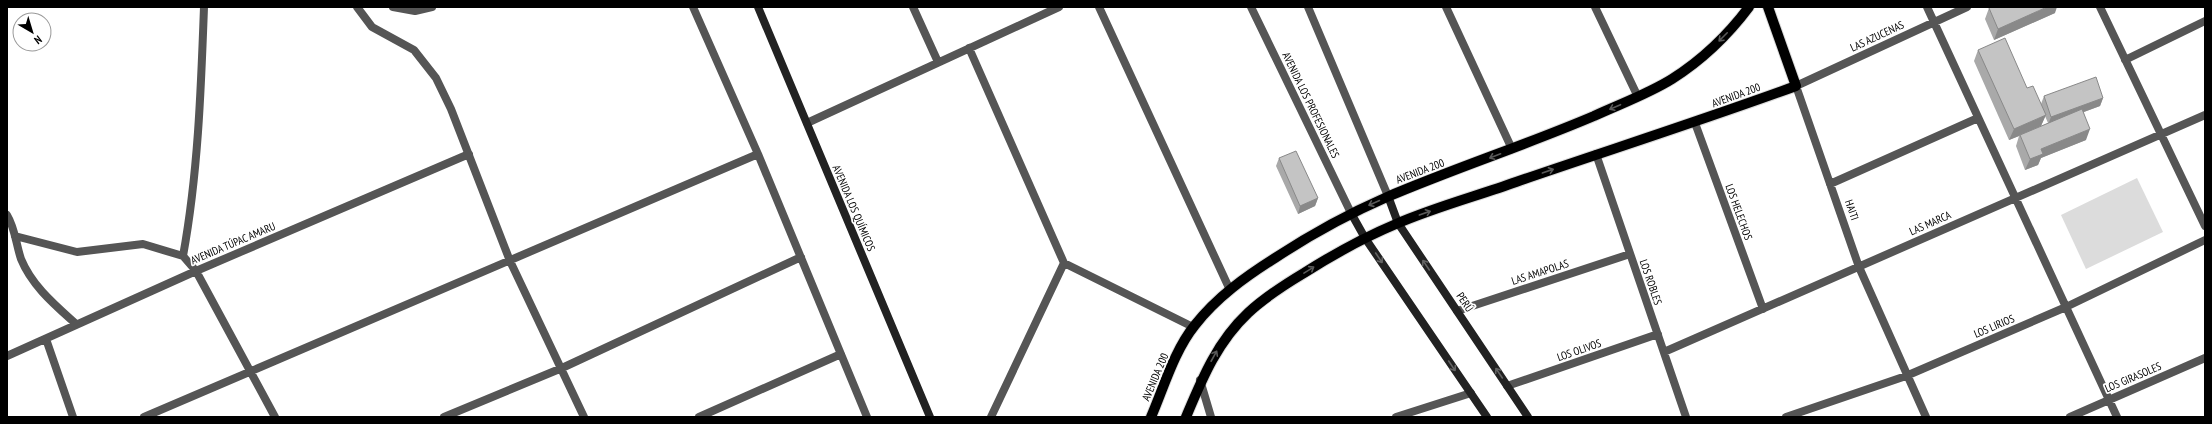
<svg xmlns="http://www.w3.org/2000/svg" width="2212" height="424" font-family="'PT Sans Narrow',sans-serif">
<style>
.green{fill:#dcdcdc}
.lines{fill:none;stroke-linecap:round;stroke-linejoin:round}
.primary-casing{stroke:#dbdbdb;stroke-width:12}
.minor{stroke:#555;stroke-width:8}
.secondary{stroke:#222;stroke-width:8}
.primary{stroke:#000;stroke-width:10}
.wall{fill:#a9a9a9;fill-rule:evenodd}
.shaded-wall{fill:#898989}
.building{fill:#c4c4c4;stroke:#898989}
.oneway{stroke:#595959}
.oneway2{stroke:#646464}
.labels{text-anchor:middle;stroke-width:3.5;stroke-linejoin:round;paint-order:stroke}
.street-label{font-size:11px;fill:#000;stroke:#fff}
</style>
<rect width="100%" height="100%" fill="#fff"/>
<path class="green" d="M2137,178L2163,232L2086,269L2061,215Z"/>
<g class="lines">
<g class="primary-casing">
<path id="primary" d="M1151,417C1164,387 1174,351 1195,325C1217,297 1245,277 1275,258C1310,235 1348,214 1387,197C1455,168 1526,145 1594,116C1620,104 1648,94 1672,79C1702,60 1728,35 1749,7
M1186,417C1202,379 1217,342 1248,313C1265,297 1284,285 1304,273C1334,254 1365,237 1396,224C1435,207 1477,196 1516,182C1609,150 1703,120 1796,86L1768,7"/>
</g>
<path class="minor" d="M357,7L372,27L414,50L436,78L451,109L510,261L584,417
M393,7L415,11L432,7
M693,7L758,154L867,417
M913,7L938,62
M1099,7L1230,290
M1251,7L1351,213
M1308,7L1388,196
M1446,7L1512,149
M1595,7L1638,97
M1927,7L2117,417
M2100,7L2205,226
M969,48L1064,263L1193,327
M2125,60L2205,21
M807,123L1059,7
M1695,123L1763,309
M1596,154L1686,417
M1830,184L1978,118
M7,215C15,228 16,244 21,259C32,286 55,305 76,324
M15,236L77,252L143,244L183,256L196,271L275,417
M183,256C198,174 201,90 204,7
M1457,311L1630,254
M46,339L73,417
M1664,352L2205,115
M7,356L196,271L469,154
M1200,380L1211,417
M1507,386L1658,334
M144,417L758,154
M444,417L562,368L801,257
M699,417L841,354
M991,417L1064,263
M1396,417L1471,393
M1786,417L1906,376L2066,307L2205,240
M1926,417L1859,267L1796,86L1967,7
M2070,417L2205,358"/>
<path class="secondary" d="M758,7L930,417
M1388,196L1398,223L1528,417
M1351,213L1365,238L1487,417"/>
<use href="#primary" class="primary"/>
</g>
<path class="wall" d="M1989,8L2055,13L1994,40L1985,19Z
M1978,50L2027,88L2041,104L2044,96L2103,98L2100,106L2084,112L2086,140L2041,158L2038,165L2025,170L2016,146L2019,136L2009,140L1974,61ZM2045,116L2048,123L2041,126Z
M1279,158L1318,198L1315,206L1298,214L1276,166Z"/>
<path class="shaded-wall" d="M2047,7H2057L2055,13L1994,40L1998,29Z
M2103,98L2100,106L2048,125L2051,117Z
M2046,115L2041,126L2020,135L2019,136L2009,140L2014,129Z
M2090,129L2086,140L2041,158L2038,165L2025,170L2030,159L2041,149Z
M1318,198L1315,206L1298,214L1300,206Z"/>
<path class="building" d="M1990,7H2047L1998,29L1989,8Z
M2005,38L2027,88L2033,86L2046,115L2014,129L1978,50Z
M2096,77L2103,98L2051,117L2044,96Z
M2082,109L2090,129L2041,149L2043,154L2030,159L2020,135Z
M1296,151L1318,198L1300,206L1279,158Z"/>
<defs><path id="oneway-shaft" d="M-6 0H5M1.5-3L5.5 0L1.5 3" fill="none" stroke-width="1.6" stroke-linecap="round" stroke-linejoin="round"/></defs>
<g class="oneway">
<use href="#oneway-shaft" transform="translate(1723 37) rotate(135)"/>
<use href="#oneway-shaft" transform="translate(1615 107) rotate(157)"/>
<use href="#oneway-shaft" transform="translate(1495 156) rotate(159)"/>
<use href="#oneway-shaft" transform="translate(1548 171) rotate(-19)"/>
<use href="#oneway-shaft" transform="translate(1374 203) rotate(156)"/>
<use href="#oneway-shaft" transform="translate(1425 213) rotate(-19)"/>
<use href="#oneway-shaft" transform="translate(1309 270) rotate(-32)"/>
<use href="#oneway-shaft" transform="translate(1214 356) rotate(-61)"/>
</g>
<g class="oneway2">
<use href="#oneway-shaft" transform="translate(1379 258) rotate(56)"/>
<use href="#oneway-shaft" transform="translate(1426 265) rotate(-124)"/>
<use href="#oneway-shaft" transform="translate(1452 366) rotate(56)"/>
<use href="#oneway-shaft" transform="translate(1499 373) rotate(-124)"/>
</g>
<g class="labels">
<g class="street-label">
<text transform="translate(1877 36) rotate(-25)" y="4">LAS AZUCENAS</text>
<text transform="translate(1736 95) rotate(-20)" y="4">AVENIDA 200</text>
<text transform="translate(1311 105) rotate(64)" y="4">AVENIDA LOS PROFESIONALES</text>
<text transform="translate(1420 171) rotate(-21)" y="4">AVENIDA 200</text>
<text transform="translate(854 208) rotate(67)" y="4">AVENIDA LOS QUÍMICOS</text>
<text transform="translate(1852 210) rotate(71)" y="4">HAITI</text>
<text transform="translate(1739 212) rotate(70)" y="4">LOS HELECHOS</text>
<text transform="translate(1930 223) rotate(-24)" y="4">LAS MARCA</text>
<text transform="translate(233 243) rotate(-23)" y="4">AVENIDA TÚPAC AMARU</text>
<text transform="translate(1540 272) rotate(-18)" y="4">LAS AMAPOLAS</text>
<text transform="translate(1651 282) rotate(71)" y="4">LOS ROBLES</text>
<text transform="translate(1465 302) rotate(56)" y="4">PERÚ</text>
<text transform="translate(1994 326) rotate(-23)" y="4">LOS LIRIOS</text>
<text transform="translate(1579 350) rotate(-19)" y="4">LOS OLIVOS</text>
<text transform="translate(1155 377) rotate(-67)" y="4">AVENIDA 200</text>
<text transform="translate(2133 377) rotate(-23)" y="4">LOS GIRASOLES</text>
</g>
</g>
<rect width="2212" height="424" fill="none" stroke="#000000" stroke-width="16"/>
<g transform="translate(32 32) rotate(142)"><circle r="19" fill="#ffffff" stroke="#999999"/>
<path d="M0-3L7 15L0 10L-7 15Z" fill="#000000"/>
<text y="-6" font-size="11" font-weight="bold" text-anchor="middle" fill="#000000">N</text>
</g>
</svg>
